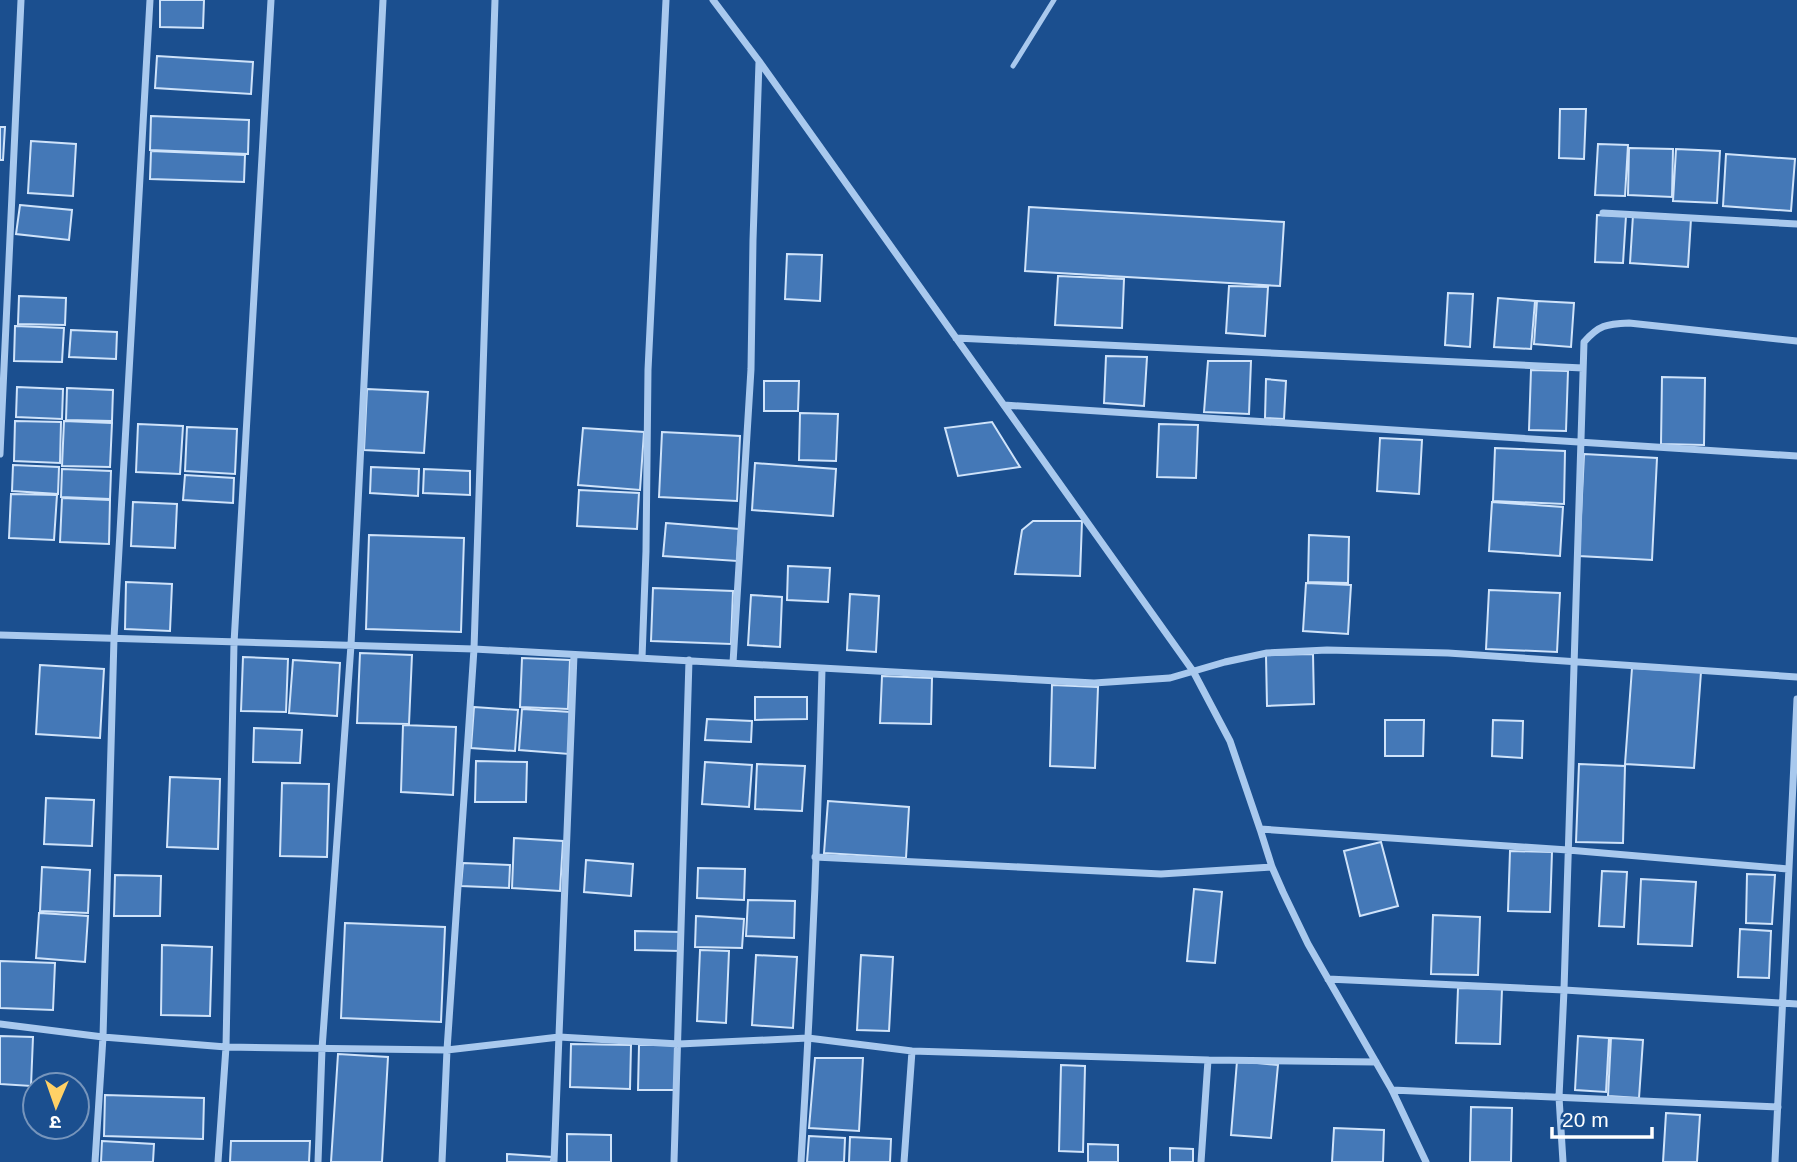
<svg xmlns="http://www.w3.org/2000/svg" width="1797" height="1162" font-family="Helvetica,'Noto Sans Devanagari',sans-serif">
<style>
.building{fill:#4478b7;stroke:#cfe3fa;stroke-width:2}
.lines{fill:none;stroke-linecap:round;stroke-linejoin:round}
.service{stroke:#a9c9ee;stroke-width:5}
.minor{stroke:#a9c9ee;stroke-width:7}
</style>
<rect width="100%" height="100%" fill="#1b4f8f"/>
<path class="building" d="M160,0H204L203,28L160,27Z
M157,56L253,62L251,94L155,88Z
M1560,109H1586L1584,159L1559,158Z
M151,116L249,120L248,154L150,150Z
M0,127H5L3,160H0Z
M31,141L76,144L73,196L28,193Z
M1598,144L1628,145L1625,196L1595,195Z
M1629,148L1673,149L1672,197L1628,195Z
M1676,149L1720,151L1717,203L1673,201Z
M151,151L245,155L244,182L150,179Z
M1726,154L1795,159L1791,211L1723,206Z
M20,205L72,210L69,240L16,234Z
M1029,207L1284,222L1280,286L1025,271Z
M1597,215L1626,216L1623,263L1595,262Z
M1633,215L1691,219L1688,267L1630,263Z
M787,254L822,255L820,301L785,299Z
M1058,276L1124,279L1122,328L1055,325Z
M1229,286L1268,287L1265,336L1226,333Z
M1448,293L1473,294L1470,347L1445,345Z
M19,296L66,298L65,325L18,324Z
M1498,298L1535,301L1531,349L1494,347Z
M1537,301L1574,303L1571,347L1534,344Z
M15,326L64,328L62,362L14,361Z
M71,330L117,332L116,359L69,357Z
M1106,356L1147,357L1144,406L1104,403Z
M1208,361H1251L1249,414L1204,412Z
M1531,370L1568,371L1566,431L1529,430Z
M1662,377L1705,378L1704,445L1661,444Z
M1266,379L1286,381L1284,419L1265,418Z
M764,381H799L798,411H764Z
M17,387L63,389L62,419L16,417Z
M67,388L113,390L112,421L66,420Z
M367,389L428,392L424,453L364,450Z
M800,413L838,414L836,461L799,460Z
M15,421L61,422L60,463L14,461Z
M64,421L112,423L110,467L62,466Z
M992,422L1020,467L958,476L945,428Z
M138,424L183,426L180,474L136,472Z
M1159,424L1198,425L1196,478L1157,477Z
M187,427L237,429L235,474L185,471Z
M583,428L644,432L640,490L578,485Z
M662,432L740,436L737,501L659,497Z
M1380,438L1422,440L1419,494L1377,491Z
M1495,448L1565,451L1564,504L1493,501Z
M1584,454L1657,458L1652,560L1579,556Z
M755,463L836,469L833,516L752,510Z
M13,465L59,467L58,494L12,491Z
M371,467L419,469L418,496L370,493Z
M62,469L111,471L110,499L61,497Z
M424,469L470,471V495L423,493Z
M185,475L234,478L233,503L183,500Z
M579,490L639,493L637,529L577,526Z
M11,494L57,495L54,540L9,538Z
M62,498L110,500L109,544L60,542Z
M133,502L177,504L175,548L131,546Z
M1492,502L1563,507L1560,556L1489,551Z
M1033,521H1082L1080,576L1015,574L1022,530Z
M666,523L739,529L737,561L663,556Z
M369,535L464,538L461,632L366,629Z
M1309,535L1349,537L1348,583L1308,582Z
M788,566L830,568L828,602L787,600Z
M126,582L172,584L170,631L125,629Z
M1306,583L1351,585L1348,634L1303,631Z
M653,588L733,591L731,644L651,641Z
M1489,590L1560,593L1557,652L1486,649Z
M850,594L879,596L876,652L847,650Z
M751,595L782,597L780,647L748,645Z
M360,653L412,655L409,724L357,723Z
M1313,654L1314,704L1267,706L1266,655Z
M243,657L288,659L286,712L241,711Z
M522,658L570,660L568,709L520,707Z
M293,660L340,663L337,716L289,713Z
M40,665L104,669L100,738L36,734Z
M1632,668L1701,672L1694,768L1625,764Z
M882,676L932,678L931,724L880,723Z
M1052,685L1098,687L1095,768L1050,766Z
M755,697H807V719L755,720Z
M474,707L518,710L515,751L471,748Z
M522,709L571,712L569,754L519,750Z
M707,719L752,721L751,742L705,740Z
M1385,720H1424L1423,756H1385Z
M1493,720L1523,721L1522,758L1492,756Z
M403,725L456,727L453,795L401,792Z
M254,728L302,730L300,763L253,762Z
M476,761L527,762L526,802H475Z
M705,762L752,765L749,807L702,804Z
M757,764L805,766L802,811L755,809Z
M1579,764L1625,766L1623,843L1576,842Z
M170,777L220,779L218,849L167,847Z
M282,783L329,784L327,857L280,856Z
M46,798L94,800L92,846L44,844Z
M828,801L909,807L906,858L824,853Z
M514,838L563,841L560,891L512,888Z
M1381,842L1398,906L1360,916L1344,851Z
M1510,851L1552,852L1550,912L1508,911Z
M586,860L633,864L631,896L584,892Z
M463,863L510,865L509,888L461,886Z
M42,867L90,870L88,913L40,911Z
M698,868L745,869L744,900L697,898Z
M1602,871L1627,872L1624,927L1599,926Z
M1747,874L1775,875L1772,924L1746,923Z
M115,875L161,876L160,916H114Z
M1641,879L1696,882L1692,946L1638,944Z
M1194,889L1222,892L1215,963L1187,961Z
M748,900L795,901L794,938L746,936Z
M39,913L88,916L85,962L36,958Z
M1433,915L1480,917L1478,975L1431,974Z
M696,916L744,919L742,948L695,947Z
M345,923L445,927L441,1022L341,1018Z
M1740,929L1771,931L1769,978L1738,977Z
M635,931L681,932V951L635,950Z
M162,945L212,947L210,1016L161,1015Z
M700,950L729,951L726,1023L697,1021Z
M756,955L797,957L793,1028L752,1025Z
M861,955L893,957L889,1031L857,1030Z
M0,961L55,963L53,1010L0,1008Z
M1458,988L1502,989L1500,1044L1456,1043Z
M0,1036L33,1037L31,1086L0,1084Z
M1578,1036L1609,1038L1606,1092L1575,1090Z
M1611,1038L1643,1040L1639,1098L1608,1096Z
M571,1044L631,1045L630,1089L570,1087Z
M639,1045H676V1090H638Z
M338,1054L388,1057L382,1162H331Z
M815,1058H863L859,1131L809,1128Z
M1237,1061L1278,1065L1271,1138L1231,1135Z
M1061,1065L1085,1066L1083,1152L1059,1151Z
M105,1095L204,1098L203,1139L104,1136Z
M1471,1107L1512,1108L1511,1162H1470Z
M1666,1113L1700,1115L1697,1162H1663Z
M1334,1128L1384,1130L1383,1162H1332Z
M567,1134L611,1135V1162H567Z
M809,1136L845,1138L844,1162H807Z
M850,1137L891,1139L890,1162H849Z
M102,1141L154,1144L153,1162H101Z
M231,1141H310L309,1162H230Z
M1088,1144L1118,1145V1162H1088Z
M1170,1148L1193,1149V1162H1170Z
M507,1154L552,1157L551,1162H507Z"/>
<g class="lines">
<path class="service" d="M1013,66L1054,0"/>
<path class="minor" d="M713,0L759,61L1193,671L1230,741L1260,829L1272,867L1283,892L1308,944L1392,1090L1426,1162
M1603,213L1797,224
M956,338L1583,368
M1004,405L1797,456
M0,454L21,0
M0,635L474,649L1094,683L1170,678L1225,662L1267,653L1327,650L1448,653L1797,677
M642,658L646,551L648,370L666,0
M733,663L751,369L753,240L759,62
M1260,829L1568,850L1788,869
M815,857L1161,874L1272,867
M1328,979L1564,990L1797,1004
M0,1024L103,1037L226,1047L447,1050L559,1037L679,1044L808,1038L912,1051L1208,1060L1376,1062
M1392,1090L1778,1107
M95,1162L103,1037L114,638L150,0
M218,1162L226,1047L234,643L271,0
M318,1162L322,1049L351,645L383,0
M442,1162L447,1050L474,649L495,0
M554,1162L574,655
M674,1162L689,660
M801,1162C811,998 818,833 822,669
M904,1162L912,1051
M1201,1162L1208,1060
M1563,1162L1559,1097L1564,990L1584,342C1599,325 1606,324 1629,323L1797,341
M1775,1162L1797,699"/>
</g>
<g transform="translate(56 1106) rotate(182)"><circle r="33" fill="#1b4f8f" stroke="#7695bc" stroke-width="2"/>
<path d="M0-5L12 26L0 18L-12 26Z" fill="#ffd166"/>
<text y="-10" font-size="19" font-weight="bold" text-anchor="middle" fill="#ffffff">उ</text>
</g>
<path d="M1552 1127v10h100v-10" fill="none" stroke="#ffffff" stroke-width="3.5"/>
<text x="1562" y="1127" font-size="21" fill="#ffffff" stroke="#1b4f8f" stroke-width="5" paint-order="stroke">20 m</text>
</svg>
